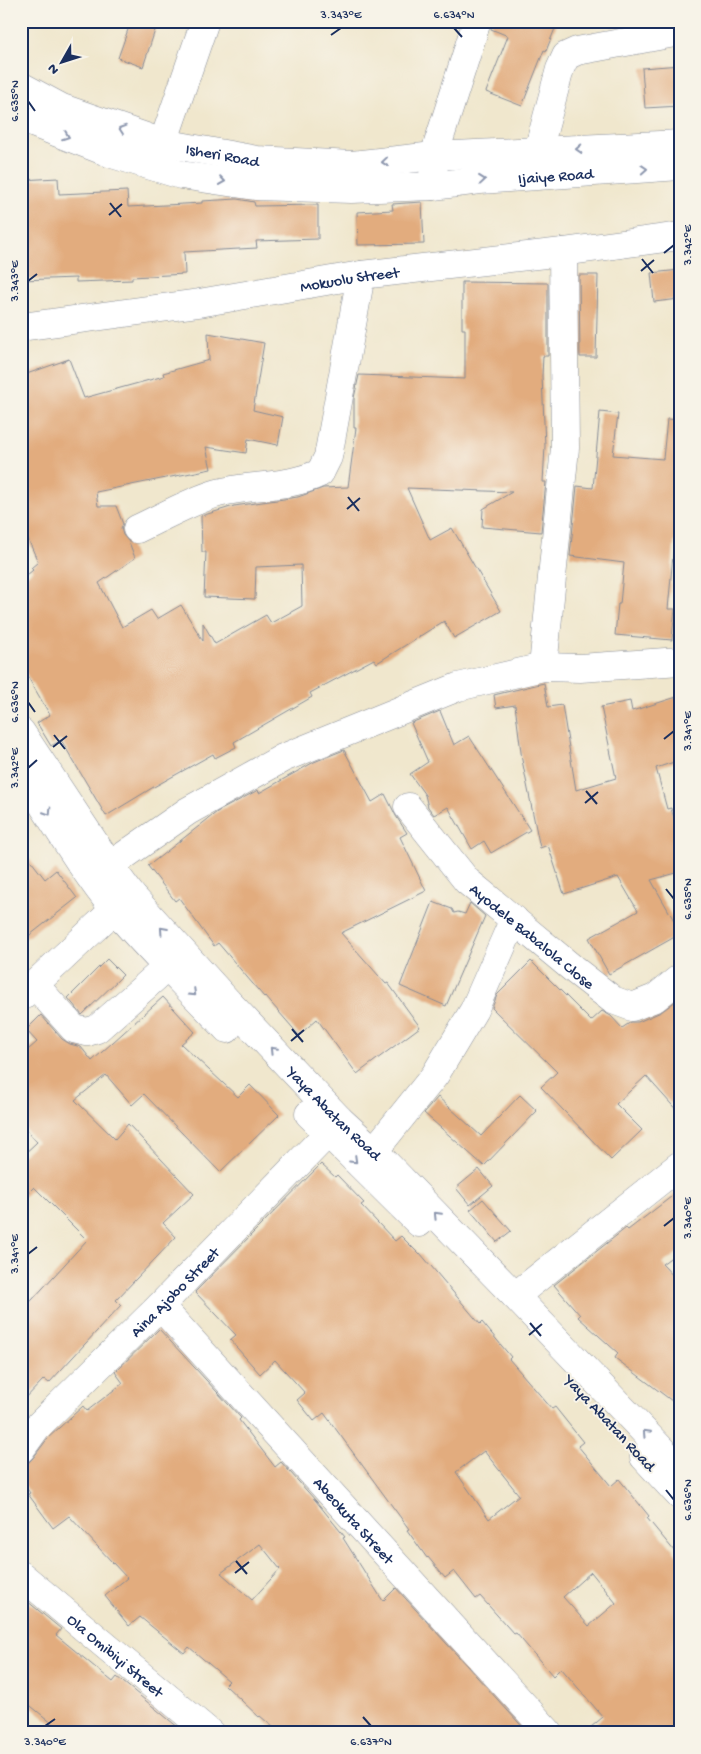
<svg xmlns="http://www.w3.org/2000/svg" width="701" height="1754" font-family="'Gochi Hand',sans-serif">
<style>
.building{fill:#e2ac7e;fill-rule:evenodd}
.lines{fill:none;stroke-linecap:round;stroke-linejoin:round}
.minor-casing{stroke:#868b96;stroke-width:29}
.major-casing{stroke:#868b96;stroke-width:29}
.minor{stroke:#fff;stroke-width:28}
.major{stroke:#fff;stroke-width:28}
.oneway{stroke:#8d97ae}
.ticks{fill:none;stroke:#1b2f5e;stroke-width:2}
.labels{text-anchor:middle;stroke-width:4;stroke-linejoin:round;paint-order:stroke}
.street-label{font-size:16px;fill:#1b2f5e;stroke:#f7f3e8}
.neatline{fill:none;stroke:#1b2f5e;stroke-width:2}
.ticks-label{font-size:12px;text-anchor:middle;fill:#1b2f5e}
</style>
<rect width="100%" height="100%" fill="#f7f3e8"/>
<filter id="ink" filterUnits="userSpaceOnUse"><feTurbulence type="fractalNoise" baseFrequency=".02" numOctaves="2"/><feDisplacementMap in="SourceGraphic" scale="10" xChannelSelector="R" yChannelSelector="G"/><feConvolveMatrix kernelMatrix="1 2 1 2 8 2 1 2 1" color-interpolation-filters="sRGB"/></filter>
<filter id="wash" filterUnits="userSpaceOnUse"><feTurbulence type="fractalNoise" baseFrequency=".0096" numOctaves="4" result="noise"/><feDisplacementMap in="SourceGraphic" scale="20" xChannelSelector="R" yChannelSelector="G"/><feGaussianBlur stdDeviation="1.12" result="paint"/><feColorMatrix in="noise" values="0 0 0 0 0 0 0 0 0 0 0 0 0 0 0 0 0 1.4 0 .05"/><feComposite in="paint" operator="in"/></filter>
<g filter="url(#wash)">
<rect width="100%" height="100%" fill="#f0e7cd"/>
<g id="blocks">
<path class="building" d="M131,21H158L143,67L118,58Z
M492,21H558L546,51L544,50L522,106L486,92L508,36L491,29Z
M680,65V106L645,108L642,68Z
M58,178L59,194L127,191L128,207L202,203V201L237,199L254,202L255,206L318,205V239L256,241L257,248L184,252L185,274L132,277V280L76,282V278L21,280V180Z
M422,202L424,244L358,245L357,212L393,210L392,204Z
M680,270V299L654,302L651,273Z
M579,275H598L596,357H580Z
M462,282L548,283V356H543L542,376L545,446L543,482H546L541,532L482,527L483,509L512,492L407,488L430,540L452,528L501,611L454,638L444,621L377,663L374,659L310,693L312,697L234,742L236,747L215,758L213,754L152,788L106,816L61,740L51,746L37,723L50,715L21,665V580L33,570L31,568L38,562L21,523V376L69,359L84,398L164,376L163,373L209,360L208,333L264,343L253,410L283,417L278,445L248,439L246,453L206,447L211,469L96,492L98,506H116L123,524L121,528L123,535L129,542L135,558L99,583L122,627L151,610L157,619L181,605L203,641V623L215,644L266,615L271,623L302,606L301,565L256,567L255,599L204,597L206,552H202L201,516L234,506L298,497L323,488L348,487L356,428H354V398L359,375L465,379V329H462Z
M600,412L618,414L613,455L663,459L667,419L680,420V518L674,545L668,609H675L672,640L615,635L618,604H620L624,563L570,556L577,486L593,488Z
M544,683L548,707L562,705L576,790L616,778L601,707L630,701L632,711L680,696V760L656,768L667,809L671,808L680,839V872L651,880L680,931V934L609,974L589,938L638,911L618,877L564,894L548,845L540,848L522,760L515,705L496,708L494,695Z
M440,711L454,745L469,736L530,830L491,853L484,841L472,849L448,807L434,815L428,807L425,795L410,774L428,762L411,723Z
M344,750L372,802L385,794L396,816L407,833L400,837L426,891L341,933L386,984L388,983L420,1027L357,1074L317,1019L299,1035L265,996L264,997L218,943L214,946L179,898L175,901L148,866L217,812L258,790L259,793L314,762Z
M21,848L45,879L56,870L77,898L21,942Z
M433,902L452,909L454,913L458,912L465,914L470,903L485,916L446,1006L400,986Z
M107,959L123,975L82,1015L68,998Z
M531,961L591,1021L602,1011L611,1016L622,1028L631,1022H638L661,1012L680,998V1114L646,1076L616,1104L642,1130L611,1160L541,1087L557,1072L492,1008L497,995Z
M163,997L195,1032L181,1044L238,1097L250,1085L279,1115L220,1172L144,1094L132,1105L106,1075L75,1100L115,1139L128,1124L194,1194L163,1223L176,1237L116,1300L121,1305L49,1383L44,1379L21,1403V1312L87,1240L34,1187L21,1200V1157L37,1142L21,1124V1056L37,1042L26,1030L41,1015L62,1039L70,1044L81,1047L92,1061Z
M520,1095L537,1111L484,1166L424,1113L438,1097L481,1136Z
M321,1164L335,1177L337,1175L364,1203L361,1205L395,1241L401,1236L419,1254L420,1253L480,1324L482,1322L511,1357L509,1359L552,1409L555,1407L583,1442L578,1446L611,1486L619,1479L649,1516L647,1518L680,1558V1725L671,1733H584L603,1717L561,1668L553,1676L516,1633L514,1634L480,1596L476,1599L454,1571L445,1578L428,1557L427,1558L407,1530L409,1529L324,1413L314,1421L297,1400L305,1393L275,1360L260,1374L230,1340L236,1335L195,1292ZM484,1451L519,1495L489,1519L456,1472ZM591,1572L616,1603L589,1626L563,1597Z
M479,1169L493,1186L470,1205L456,1188Z
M680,1190V1251L662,1264L680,1283V1407L615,1358L618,1353L578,1317L580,1315L554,1285L626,1228L628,1230Z
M483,1199L511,1231L497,1242L470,1210Z
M159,1329L241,1418L239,1420L275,1467L281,1462L316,1501L345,1537L343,1538L383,1601L396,1588L528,1733H280L260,1716L259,1717L225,1685L229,1681L189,1647L184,1653L140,1617L129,1626L105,1596L127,1578L69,1516L53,1528L28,1494L30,1493L21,1480V1464L28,1463L33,1458L48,1438L83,1406L87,1411L123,1383L115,1372ZM260,1544L280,1569L252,1600L221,1573Z
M21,1596L61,1629L56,1635L113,1682L117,1677L185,1733H64L21,1698Z"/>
</g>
</g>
<g filter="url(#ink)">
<use href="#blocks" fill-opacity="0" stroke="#868b96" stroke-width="1"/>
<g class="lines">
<g class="minor-casing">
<g id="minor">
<path d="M163,143L205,21"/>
<path d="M538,151L560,69L566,56L577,51L680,32"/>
<path d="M433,186L434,156L477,21"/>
<path id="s1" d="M21,327L199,303L361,275L563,252L680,236"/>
<path d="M137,529C163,517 190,501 218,493C252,484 288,488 320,473L328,457L361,275"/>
<path d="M543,667L565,448L563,252"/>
<path id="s2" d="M408,807L467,881L577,972L613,1000L632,1007L655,998L680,978"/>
<path d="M92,878L188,811L283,758L458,687L543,667L580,668L680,661"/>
<path d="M35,985L74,1029L87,1032L97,1029L166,968"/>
<path d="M22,996L115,909L132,896"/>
<path d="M374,1151L435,1075L474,1010L514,919"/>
<path d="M515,1296L680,1165"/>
<path id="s3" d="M160,1306L549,1733"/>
<path id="s4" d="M21,1449L36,1428L160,1306L327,1134L339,1119"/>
<path id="s5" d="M21,1575L210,1733"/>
</g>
</g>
<g class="major-casing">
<g id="major">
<path id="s6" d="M21,86L62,108L163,143L257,160L352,165L434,156L680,144"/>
<path id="s7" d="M21,118L30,122L112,154L181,175L255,186L351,189L433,186L480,180L680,166"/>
<path id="s8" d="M21,732L110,866L132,896L227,1001L339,1119L374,1151L515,1296L680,1469"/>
<path d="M21,771C52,818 80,867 115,910C150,952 190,989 227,1029"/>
<path d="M309,1114L419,1223"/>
<path d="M644,1457L680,1496"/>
</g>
</g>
<use href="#minor" class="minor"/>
<use href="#major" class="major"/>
</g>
<defs><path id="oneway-chevron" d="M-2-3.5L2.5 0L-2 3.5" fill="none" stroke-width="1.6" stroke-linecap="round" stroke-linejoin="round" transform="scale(1.25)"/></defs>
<g class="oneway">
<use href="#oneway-chevron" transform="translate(122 129) rotate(-161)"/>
<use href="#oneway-chevron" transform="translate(66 136) rotate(21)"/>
<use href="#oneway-chevron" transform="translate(579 149) rotate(177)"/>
<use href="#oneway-chevron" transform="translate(385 162) rotate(174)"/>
<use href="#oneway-chevron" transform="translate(644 169) rotate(-4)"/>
<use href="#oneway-chevron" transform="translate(482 180) rotate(-6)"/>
<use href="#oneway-chevron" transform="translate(222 181) rotate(8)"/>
<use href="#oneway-chevron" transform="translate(48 812) rotate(57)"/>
<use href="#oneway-chevron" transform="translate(163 930) rotate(-132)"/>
<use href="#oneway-chevron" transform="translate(193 993) rotate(44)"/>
<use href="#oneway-chevron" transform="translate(273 1050) rotate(-134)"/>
<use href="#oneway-chevron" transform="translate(354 1160) rotate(44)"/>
<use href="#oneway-chevron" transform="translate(437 1215) rotate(-134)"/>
<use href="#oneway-chevron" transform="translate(646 1433) rotate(-133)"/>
</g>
</g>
<path class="ticks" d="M454,28L462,37M331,35L341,28M28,101L35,111M110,203L121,217M109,215L122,204M664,253L674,245M642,259L653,273M641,271L654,260M28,281L37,274M348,497L359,511M347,509L360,498M28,702L35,712M54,735L65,749M664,739L674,731M53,747L67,736M28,768L37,760M586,791L597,804M585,803L598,792M666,889L674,899M292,1029L303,1042M291,1041L304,1030M664,1226L674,1218M28,1254L37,1247M530,1323L541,1336M529,1335L542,1324M666,1490L674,1500M236,1561L247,1574M235,1573L249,1562M363,1717L371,1726M45,1726L55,1719"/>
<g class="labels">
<g class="street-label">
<text dy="6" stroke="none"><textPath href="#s6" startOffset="214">Isheri Road</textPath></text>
<text dy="6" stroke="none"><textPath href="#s7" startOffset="546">Ijaiye Road</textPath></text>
<text dy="6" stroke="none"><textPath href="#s1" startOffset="332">Mokuolu Street</textPath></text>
<text dy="6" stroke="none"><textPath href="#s2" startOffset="180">Ayodele Babalola Close</textPath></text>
<text dy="6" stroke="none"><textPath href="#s8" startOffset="495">Yaya Abatan Road</textPath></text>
<text dy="6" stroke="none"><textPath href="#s4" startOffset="220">Aina Ajobo Street</textPath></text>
<text transform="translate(611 1422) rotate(47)" y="6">Yaya Abatan Road</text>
<text dy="6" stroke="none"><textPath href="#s3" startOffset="289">Abeokuta Street</textPath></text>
<text dy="6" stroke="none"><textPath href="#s5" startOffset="124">Ola Omibiyi Street</textPath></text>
</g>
</g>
<rect width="701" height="1754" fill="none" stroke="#f7f3e8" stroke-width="55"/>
<g transform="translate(62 62) rotate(231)" stroke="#f7f3e8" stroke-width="4" paint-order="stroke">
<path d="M0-4L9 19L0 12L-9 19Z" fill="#1b2f5e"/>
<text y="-8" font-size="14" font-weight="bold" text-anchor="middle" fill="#1b2f5e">N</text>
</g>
<rect x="28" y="28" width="646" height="1698" class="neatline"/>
<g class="ticks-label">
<text x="341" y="18">3.343°E</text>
<text x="454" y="18">6.634°N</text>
<text transform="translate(14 101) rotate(-90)" y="4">6.635°N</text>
<text transform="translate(687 245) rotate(-90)" y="4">3.342°E</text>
<text transform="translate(14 281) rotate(-90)" y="4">3.343°E</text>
<text transform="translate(14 702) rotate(-90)" y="4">6.636°N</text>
<text transform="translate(687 731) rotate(-90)" y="4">3.341°E</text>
<text transform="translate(14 768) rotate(-90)" y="4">3.342°E</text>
<text transform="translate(687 899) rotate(-90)" y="4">6.635°N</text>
<text transform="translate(687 1218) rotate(-90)" y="4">3.340°E</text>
<text transform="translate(14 1254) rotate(-90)" y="4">3.341°E</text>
<text transform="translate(687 1500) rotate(-90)" y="4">6.636°N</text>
<text x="45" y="1745">3.340°E</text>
<text x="371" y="1745">6.637°N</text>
</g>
</svg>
